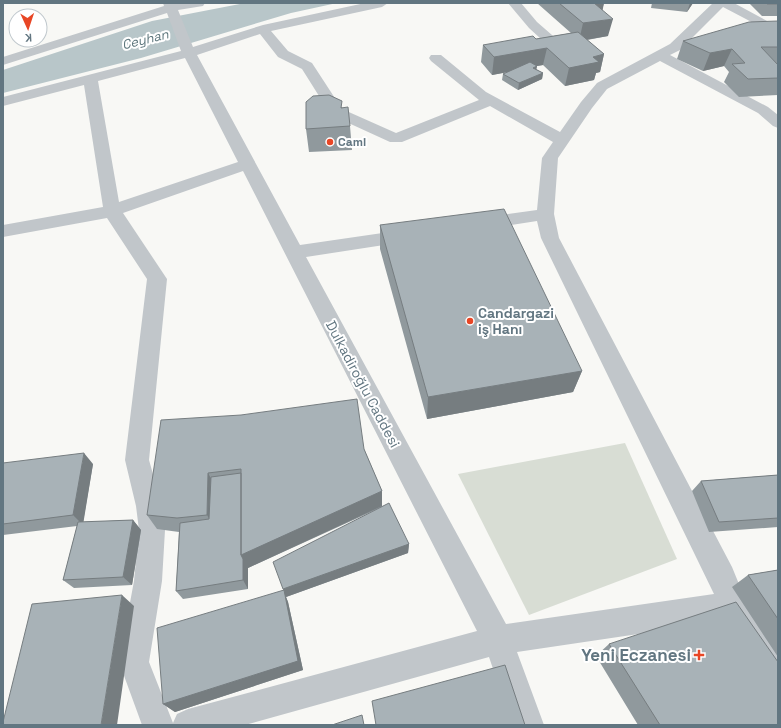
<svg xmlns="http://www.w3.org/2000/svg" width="781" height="728" font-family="'Space Grotesk',sans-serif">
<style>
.green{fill:#d8ddd4}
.water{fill:#b8c6c9}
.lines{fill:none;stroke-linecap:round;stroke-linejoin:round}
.minor{fill:#c1c6ca;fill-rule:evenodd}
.wall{fill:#90999d}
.shaded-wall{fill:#767d80}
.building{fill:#a8b2b7;stroke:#767d80}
.poi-dot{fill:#e84625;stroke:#fff;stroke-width:1.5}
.labels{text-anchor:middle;stroke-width:4;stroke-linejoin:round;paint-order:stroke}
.far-poi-label{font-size:12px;font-weight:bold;fill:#627681;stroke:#fff;text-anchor:start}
.far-water-label{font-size:13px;font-style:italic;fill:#5d767c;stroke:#fff}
.poi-label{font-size:14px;font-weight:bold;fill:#627681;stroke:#fff;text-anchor:start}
.street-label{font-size:14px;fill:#627681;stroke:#fff}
.near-poi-label{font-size:17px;font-weight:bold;fill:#627681;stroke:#fff;text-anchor:end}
</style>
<rect width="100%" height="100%" fill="#f8f8f5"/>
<path class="green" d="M625,443L677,559L529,615L458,474Z"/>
<path class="water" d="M245,3H337L291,13L141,58L3,93V70L152,21Z"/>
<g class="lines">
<path class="minor" d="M163,3H205L203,6L178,10L193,47L263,25L365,3H388L382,7L271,31L288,51L312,63L342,109L396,133L479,100L431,61L429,58L431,55H441L486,92L560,132L581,102L597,83L670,44L713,3H734L778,27V36L723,7L680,50L670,55L768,107L778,115V128L773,126L758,113L660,61L607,89L592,108L558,158L554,214L559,238L732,567L741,589L778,577V605L755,613L778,647V689L767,685L726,621L517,652L544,725H512L489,657L245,725H142L119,662L134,581L139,530L136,506L125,460L147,279L107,218L3,237V225L103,207L84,85L3,106V97L181,51L167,13L3,65V57L164,6ZM260,34L278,57L302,69L331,115L390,142H402L490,106L553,142L542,158L537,210L479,218L473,220L470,224L473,228L479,230L537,221L541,238L714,594L506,624L306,257L410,241L417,239L419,235L417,231L410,229L300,245L197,55ZM185,58L238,162L119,202L98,81ZM243,171L477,631L188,709L177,714L173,723L149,662L162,581L165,530L162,506L149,460L167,279L123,213Z
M508,3H521L537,22L575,55L577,58L575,61H565L529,28Z"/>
</g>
<path class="wall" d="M537,3H604L602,10L608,36L587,40L604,54L600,72L596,73L594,80L565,86L543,65L537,66L536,69L543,73L542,79L518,90L502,80L503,74L507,72L492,75L481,62L483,45L536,39L571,33Z
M652,3H693L687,12L651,8Z
M749,3H778V16H762Z
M778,21V64H777L778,65V95L739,97L724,82L729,72L724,66L703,71L677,59L683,41Z
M342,107L350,126L352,150L309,152L306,129Z
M380,225L582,371L573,392L427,419L380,249Z
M241,415L364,449L382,491V506L409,544L408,553L286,597L288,602L303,670L175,712L163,704L283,590L382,507L248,568V589L183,599L176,591L179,532L157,529L147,515Z
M3,463L93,464L83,522L133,520L141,530L132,585L74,588L63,580L77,526L3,535Z
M778,475V527L709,532L692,491L701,481Z
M778,570V657L732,587L748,575Z
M609,644L778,725H638L596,656Z"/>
<path class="shaded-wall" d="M588,3H604L602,13Z
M690,3H693L687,12Z
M613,19L608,36L579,41L583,23Z
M547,48L543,65L537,66L536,72L533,68L535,67L492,75L494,57Z
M732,49L724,66L703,71L710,53Z
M604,54L600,72L596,73L594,80L565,86L569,68L593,57Z
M543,73L542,79L518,90L519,83Z
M582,371L573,392L427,419L428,397Z
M84,453L93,464L83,525L73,515Z
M208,473L216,488L215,529L207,515Z
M382,491V506L248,568V589L243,580L241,555Z
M133,520L141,530L132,585L123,577Z
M409,544L408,553L286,597L288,602L303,670L175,712L163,704L284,592L283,589Z
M122,595L134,606L117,725H101Z"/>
<path class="building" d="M559,3H594L613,19L583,23Z
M766,3H778V4H767Z
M778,21V47H761L778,65V78L748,79L732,64L745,63L732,49L710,53L683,41L749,22Z
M578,32L604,54L593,57L599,62L569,68L547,48L494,57L483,45L533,36L536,39Z
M530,62L537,66L533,68L543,73L519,83L503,74Z
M329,95L342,101L341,108L348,107L350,126L306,129V102L313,96Z
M504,209L582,371L428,397L380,225Z
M357,399L364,449L382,491L241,555V469L208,473L207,515L177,518L147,515L161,420L241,415Z
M84,453L73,515L3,524V463Z
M241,473V555L243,559V580L176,591L180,523L209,519L211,477Z
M778,475V518L719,522L701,481Z
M389,503L409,544L283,589L273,562Z
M133,520L123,577L63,580L78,522Z
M778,570V619L748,575Z
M284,590L298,661L163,704L157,628Z
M122,595L101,725H3V722L32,604Z
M736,602L778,662V725H660L609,644Z
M505,665L525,725H376L372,701Z
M362,715L364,725H332Z"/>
<g class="poi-dot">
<circle cx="330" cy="142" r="4"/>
<circle cx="470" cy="321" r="4"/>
<path d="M697 649h4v4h4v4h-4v4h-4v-4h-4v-4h4z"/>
</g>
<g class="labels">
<g class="far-poi-label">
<text x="338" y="146">Cami</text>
</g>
<g class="far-water-label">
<text transform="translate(145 39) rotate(-14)" y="5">Ceyhan</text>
</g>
<g class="poi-label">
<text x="478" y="318">Candargazi<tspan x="478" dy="16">iş Hanı</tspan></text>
</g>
<g class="street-label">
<text transform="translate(363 384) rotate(62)" y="5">Dulkadiroğlu Caddesi</text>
</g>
<g class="near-poi-label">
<text x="691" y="661">Yeni Eczanesi</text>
</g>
</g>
<rect width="781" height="728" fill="none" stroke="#627681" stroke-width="8"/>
<g transform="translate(28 28) rotate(177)"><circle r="19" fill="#ffffff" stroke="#c0c8cd"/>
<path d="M0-3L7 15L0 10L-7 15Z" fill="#e84625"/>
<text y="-6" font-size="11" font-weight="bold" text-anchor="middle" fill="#627681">K</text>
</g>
</svg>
